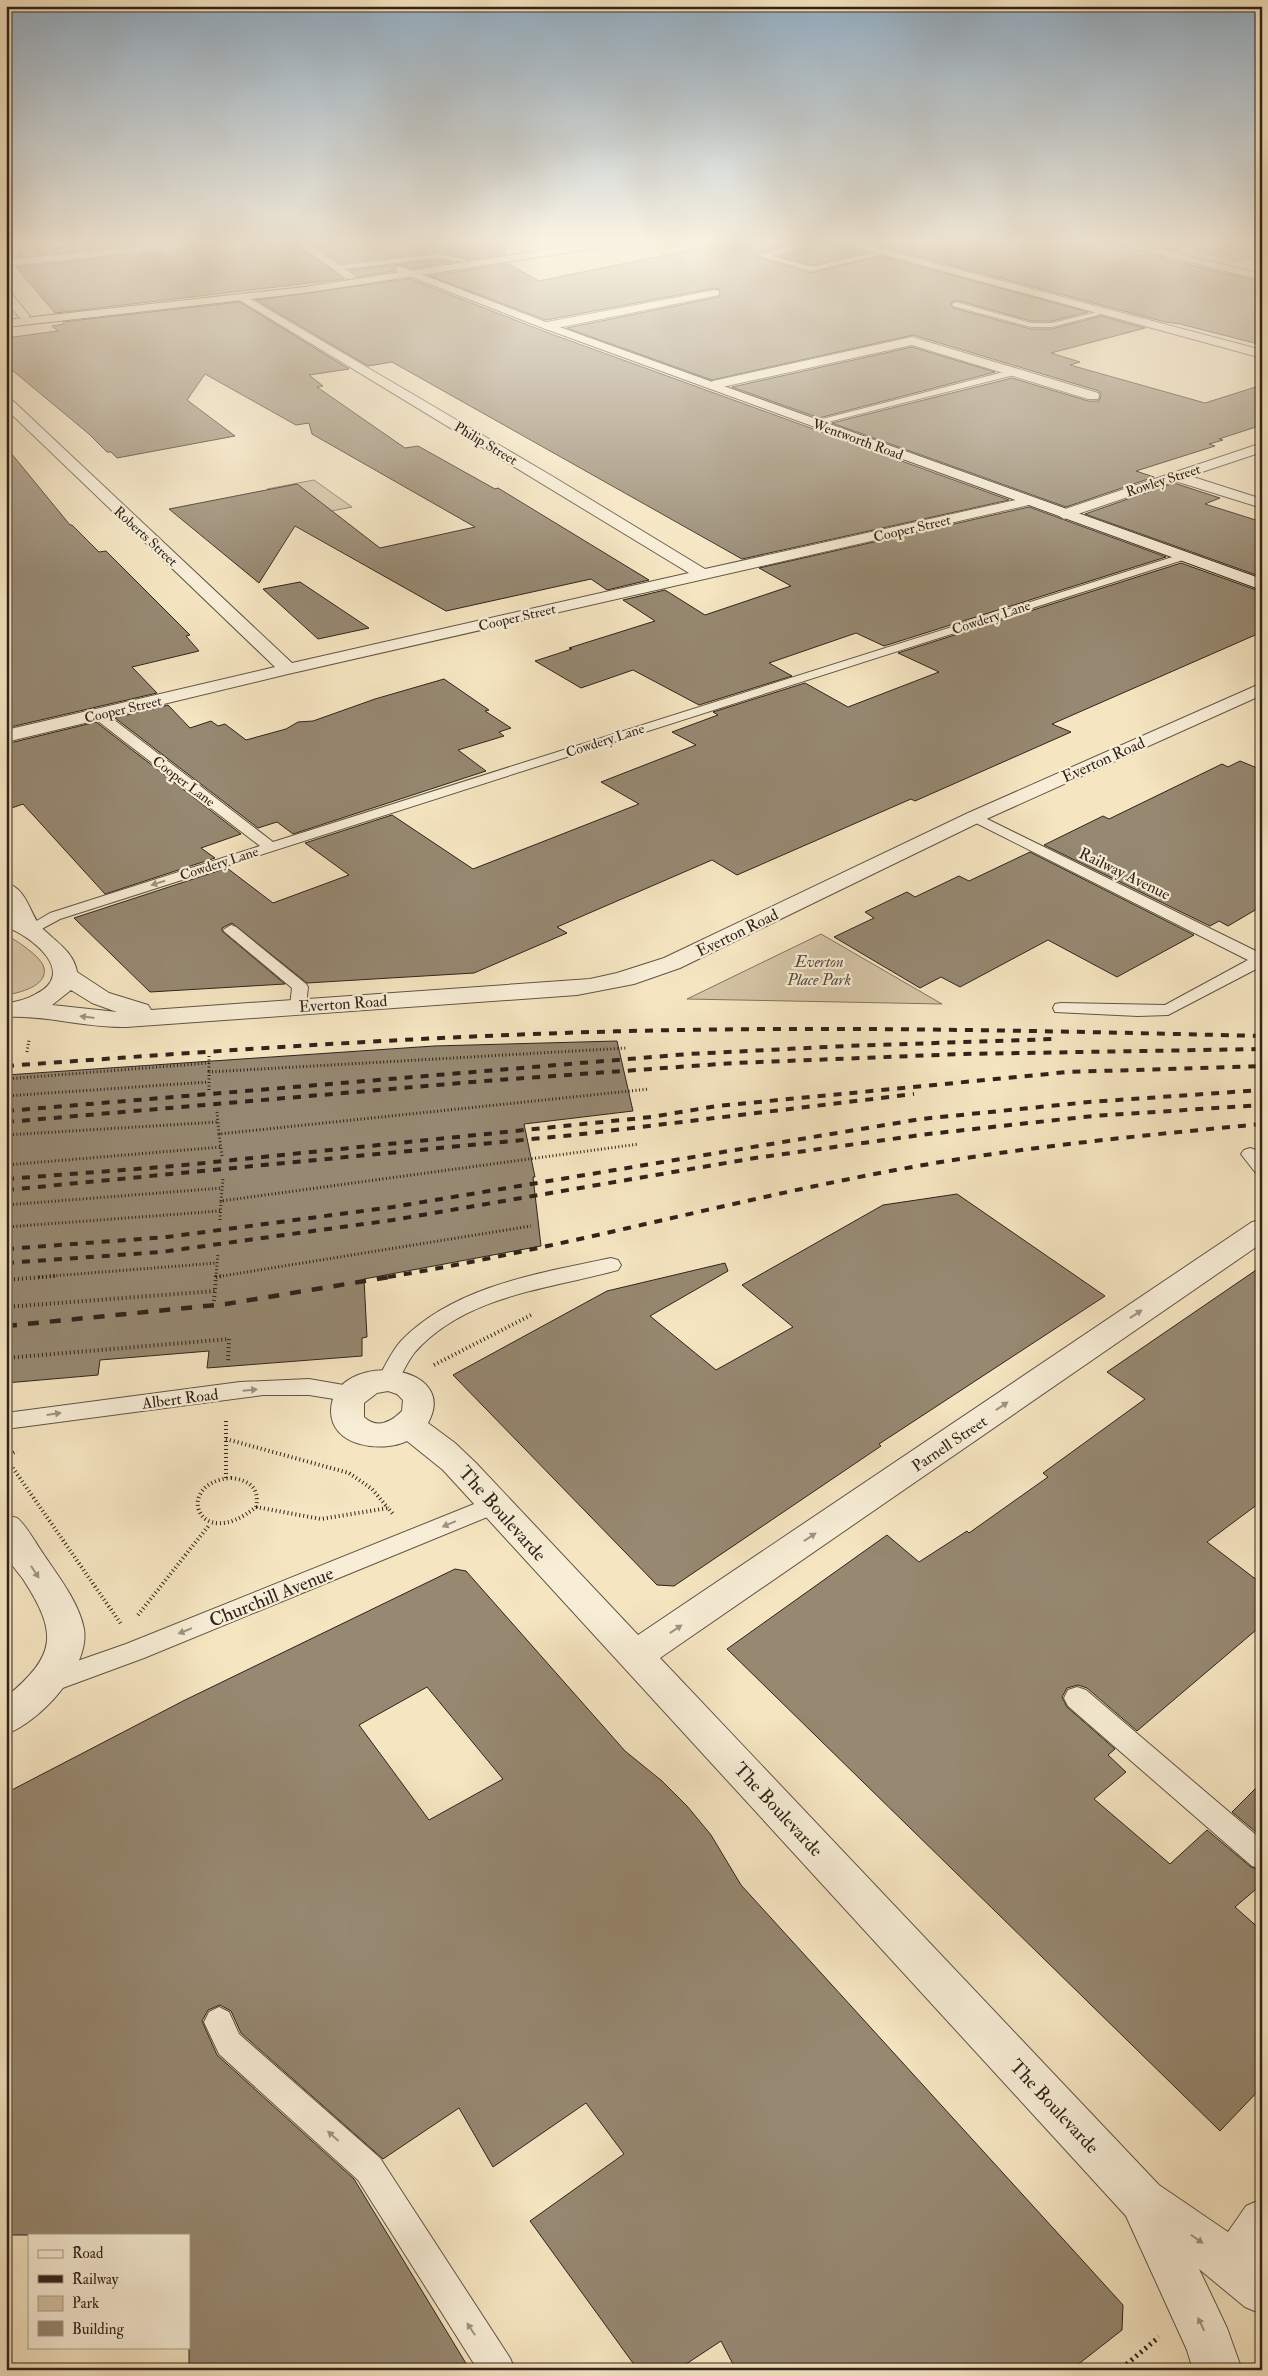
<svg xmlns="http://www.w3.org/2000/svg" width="1268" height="2376" font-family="'IM FELL Double Pica',serif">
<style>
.green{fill:#d4c4a5;stroke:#827460}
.building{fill:#968871;stroke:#30231b;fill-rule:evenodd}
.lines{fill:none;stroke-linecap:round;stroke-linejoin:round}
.highway-tunnel{stroke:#cebea0;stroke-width:12;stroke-dasharray:12 5.5;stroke-linecap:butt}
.lane-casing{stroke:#615444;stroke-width:2}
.street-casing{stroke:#615444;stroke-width:2}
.secondary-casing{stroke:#30231b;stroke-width:2}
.highway-casing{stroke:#30231b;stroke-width:2}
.path-far2{stroke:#30231b;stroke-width:3;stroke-dasharray:1 2.5;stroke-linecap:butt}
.path-far1{stroke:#30231b;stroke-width:4;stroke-dasharray:1 3;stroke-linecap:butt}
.path{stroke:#30231b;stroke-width:5;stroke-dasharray:2 4;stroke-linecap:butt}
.lane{fill:#f8eed7;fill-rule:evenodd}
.street{fill:#f8eed7;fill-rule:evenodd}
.secondary{fill:#f8eed7;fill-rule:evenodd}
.highway{fill:#f5e5c1;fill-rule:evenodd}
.rail-far1{stroke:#30231b;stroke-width:4;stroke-dasharray:8 8;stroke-linecap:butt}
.rail{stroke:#30231b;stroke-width:4.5;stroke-dasharray:11 11;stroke-linecap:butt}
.oneway{fill:#9e9382}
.labels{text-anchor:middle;stroke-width:4.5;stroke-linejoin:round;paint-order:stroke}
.far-street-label{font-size:14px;fill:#30231b;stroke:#f8eed7}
.street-label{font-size:16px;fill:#30231b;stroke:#f8eed7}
.park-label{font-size:16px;font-style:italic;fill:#594b3e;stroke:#f8eed7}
.near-street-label{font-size:19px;fill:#30231b;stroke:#f8eed7}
</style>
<rect width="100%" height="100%" fill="#f5e5c1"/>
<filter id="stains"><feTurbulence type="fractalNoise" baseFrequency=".004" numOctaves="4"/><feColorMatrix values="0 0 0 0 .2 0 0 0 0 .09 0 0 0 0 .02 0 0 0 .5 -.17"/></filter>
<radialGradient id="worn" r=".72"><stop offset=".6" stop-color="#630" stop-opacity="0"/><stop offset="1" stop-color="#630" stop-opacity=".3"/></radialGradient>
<path class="green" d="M1225,242L1262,248V254L1215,245Z
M1208,247L1252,257L1237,261L1192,250Z
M314,480L352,507L301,517L267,489Z
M821,934L942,1004L687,999Z
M6,935C16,940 42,957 44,968C48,986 19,993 6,995Z"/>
<path class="building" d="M111,242H156L9,258L6,255V253Z
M217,242H292L344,279L55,313L16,267L210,247Z
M310,242H504L505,254L470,259L437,252L340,263Z
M729,242H800L757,253L755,256L811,273L881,256L1088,312L1052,321H1031L956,300L950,303L953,308L1031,329H1052L1101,316L1145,328L1051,353L1080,362L1070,365L1205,403L1262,385V425L1219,439L1223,440L1209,444L1215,446L1136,471L1154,477L1066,507L832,423L1012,378L1088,401H1099L1101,395L1099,391L913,335L712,380L567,328L719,297V289L715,288L546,320L430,276L508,264L539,281Z
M825,242H835L868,252L812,265L778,256Z
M864,242H1109L1165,258H1161L1262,282V345L1180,324L1165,322Z
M1139,242H1176L1177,251Z
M437,260L452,262L412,268L399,264L393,268L394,271L356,277L350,270Z
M410,279L546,332L1009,500L742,559L392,362L368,366L256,300Z
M240,302L349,369L309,375L323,386L317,387L405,448L418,446L495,489L498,488L649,580L607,590L591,579L446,611L295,526L259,583L169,509L297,484L380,548L475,527L312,434L309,423L296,425L205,374L187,400L235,436L117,458L111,452H107L89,434L6,365V338L58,331L52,326L64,324L63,322Z
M912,347L995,372L819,418L732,387Z
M6,447L70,525H72L99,552L106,551L190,635L186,636L199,651L132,667L157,693L6,728Z
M1174,483L1220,498L1205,504L1262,522V577L1085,514Z
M1029,507L1166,557L884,646L856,633L769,663L792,676L699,705L633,670L581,688L535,661L572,649L569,648L655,621L623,600L665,590L705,615L791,586L759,568Z
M1181,563L1262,592V632L1052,724L1071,732L915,801L911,799L737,875L712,860L557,927L567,933L474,973L307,983L232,923L222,928V931L285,984L150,992L74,918L227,868L273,903L349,875L305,843L392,815L473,869L639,804L601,782L696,745L672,732L718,715L713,712L805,683L848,707L939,672L898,653Z
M300,582L369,628L318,639L263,589Z
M444,679L489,710L485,711L511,728L499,732L504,736L458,750L486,771L293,834L277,822L258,828L115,718L168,705L190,728L211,721L218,726L225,724L246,740L286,729L298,722L313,721L375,699Z
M96,722L241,834L201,848L215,858L105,894L23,804L6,810V744Z
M1240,761L1262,770V906L1228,926L1219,921L1210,926L1044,845L1103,816L1109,819L1222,764L1228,767Z
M1030,852L1194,935L1117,977L1048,940L960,987L941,977L920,988L834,937L874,918L865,912L907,892L915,897L959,876L969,881Z
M617,1041L633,1111L524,1124L535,1177H533L541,1246L364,1279L367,1337L362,1338V1356L207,1368L209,1351L100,1360L98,1375L6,1383V1075L434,1046Z
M957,1194L1105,1296L879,1444L881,1446L674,1586L657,1585L453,1375L607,1291L725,1263L728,1271L650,1316L716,1370L793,1327L742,1285L883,1205Z
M1262,1266V1501L1207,1542L1262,1584V1625L1137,1731L1087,1688L1078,1685L1067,1688L1062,1697L1067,1707L1115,1749L1108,1755L1126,1772L1094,1799L1170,1864L1207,1830L1251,1867L1262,1871V1884L1235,1907L1262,1931V2087L1220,2131L727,1649L887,1535L919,1562L967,1531L969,1533L1048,1477L1043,1473L1145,1399L1107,1372Z
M455,1569L466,1571L625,1751L662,1781L687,1806L711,1835L741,1885L1123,2305L1122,2330L1071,2370H736L721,2341L677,2370H638L530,2221L624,2154L586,2103L493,2167L459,2108L383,2159L241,2033L231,2011L220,2005L208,2010L202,2021L217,2055L354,2179L470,2370H189V2235H6V1793L183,1701ZM427,1687L503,1779L429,1820L359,1725Z
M1262,1782V1837L1232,1812Z"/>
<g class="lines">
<path class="highway-tunnel" d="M6,257L278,242"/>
<g class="lane-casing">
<path id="lane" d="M809,242H823L771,256L812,267L882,251L886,253L812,271L757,255Z
M437,254L468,260L464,262L437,258L335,270L331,268L335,266Z
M956,302L1031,323H1052L1105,310L1109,312L1052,327H1031L953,306L952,304Z
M1015,369L1019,372L1018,374L812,426L807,423Z
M1182,554L1186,555V559L60,919L36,932H26L23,929L50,913L260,846L94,718L93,715L94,712H104L273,842Z
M975,813L1262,954V966L1168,1015L1138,1016L1055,1012L1053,1008L1055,1004L1061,1003L1165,1005L1248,960L970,820L968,817Z
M231,925L236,927L306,984L308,987L306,1006L304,1009H292L290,1006L292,988L226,933L223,930Z
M1250,1148L1256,1150L1262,1156V1174L1255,1172L1241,1154L1244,1150Z
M611,1258L618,1260L621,1265L618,1270C549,1289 466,1295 415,1352C407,1362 402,1375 395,1385L388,1388L381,1385L377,1380C385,1367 391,1352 401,1341C454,1286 540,1273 611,1258Z
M309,1379L361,1388L364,1394L361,1400L353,1402L309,1395H263L6,1429V1413L240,1382Z
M494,1496L502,1499L505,1505L502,1511L144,1658L49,1693L40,1690L37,1682L40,1674L126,1644Z
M1077,1687L1086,1690L1262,1840V1869L1252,1866L1068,1706L1064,1698L1068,1690Z
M219,2007L229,2012L239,2034L380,2158L510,2358L515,2370H478L358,2180L219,2054L204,2022L209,2012Z"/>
</g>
<g class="street-casing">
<path id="street" d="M177,242H215L210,245L6,266V260Z
M294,242H306L355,276L350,279L346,278Z
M837,242H855L1262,350V358Z
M1111,242H1130L1262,274V280Z
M715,290L719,291V295L547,330L541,326L547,322Z
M6,291L10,292L28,314L30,316L28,318H20L6,302Z
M242,294L552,476L705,569L1029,497L1036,501L1029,505L288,674L6,742V730L275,667L6,409V398L11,399L292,663L689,573L238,299V295Z
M912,337L1098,393L1099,396L1098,399H1088L912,345L713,389L707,385L713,381Z
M1262,443V452L1190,476L1262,499V508L1175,481L1069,517L1064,519L1056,514L1059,511Z
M1262,683V695L982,821L680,968L634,984L577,995L126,1027C86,1028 47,1015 6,1017V1003C17,1002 27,999 36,994C78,973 32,936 6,927V913L12,915L6,904V883C28,889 29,914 42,928C55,941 74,952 77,972L109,993L148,1005L151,1010L590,979L617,973L664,958L968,813ZM71,990L92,1003L117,1012L52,1005Z
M1262,1220V1243L660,1658L1159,2185L1228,2232L1246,2206L1262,2199V2314L1245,2307L1199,2269L1227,2328L1242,2370H1193L1187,2350L1126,2216L443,1470L407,1441C382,1453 330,1447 331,1410C334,1349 462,1362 428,1423L455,1443L476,1463L638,1635L1252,1222ZM388,1391L397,1394L403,1400L402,1411C390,1423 377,1429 364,1417V1403L377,1393Z
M6,1515C9,1516 14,1517 17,1518C25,1523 38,1547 44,1555C59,1577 79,1603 84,1629C90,1668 40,1722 6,1734V1697C57,1655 58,1633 23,1579C18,1572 8,1562 6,1553C4,1541 6,1527 6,1515Z"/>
</g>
<g class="secondary-casing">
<path id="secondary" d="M400,266L551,324L1262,579V590L543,328L396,271L395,269Z"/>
</g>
<g class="highway-casing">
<path id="highway" d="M595,242H622L617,245L304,293L6,327V320L304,287Z"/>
</g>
<path class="path-far2" d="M27,1052L29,1040
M209,1056V1072
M6,1079L209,1063
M209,1090V1072L627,1048
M6,1096L208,1082
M217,1112L219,1134
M6,1135L218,1122
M222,1156L219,1134L649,1089
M6,1165L221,1147
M221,1201L223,1178
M6,1205L222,1188
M220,1220L221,1201L639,1144
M6,1227L220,1211
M39,1277L217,1263
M216,1277L218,1253
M216,1277L531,1226"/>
<path class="path-far1" d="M6,1280L55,1276
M214,1301L216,1277L222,1276
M6,1307L215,1291
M6,1358L229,1339L228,1363
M434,1365L533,1314
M226,1421V1478
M226,1439L349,1473L372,1489L388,1508
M6,1456L17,1451
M6,1458L121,1624
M231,1478C249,1480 260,1488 256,1507C197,1555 173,1482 231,1478Z
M256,1507L321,1519L388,1508L393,1514
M138,1615L210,1524"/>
<path class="path" d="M1122,2368L1159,2337"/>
<use href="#lane" class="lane"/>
<use href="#street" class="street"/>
<use href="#secondary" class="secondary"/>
<use href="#highway" class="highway"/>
<path class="rail-far1" d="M6,1066C214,1051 422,1036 630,1031C841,1026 1051,1031 1262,1036
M6,1111L689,1054L846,1046L1054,1039
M6,1122L484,1081L734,1063L963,1054L1262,1049
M6,1179L175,1166L651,1117L717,1106L1068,1072L1262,1066
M6,1190L574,1135L914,1094
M6,1249L167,1237L393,1207L921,1119L1089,1102L1262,1090
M6,1263L161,1252L393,1220L755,1158L928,1134L1093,1116L1262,1105
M388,1277C576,1246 759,1192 947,1161C1052,1144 1157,1134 1262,1124"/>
<path class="rail" d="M6,1326L226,1304L395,1276"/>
</g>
<defs><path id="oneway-solid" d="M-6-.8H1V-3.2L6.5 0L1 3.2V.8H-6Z" transform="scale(1.25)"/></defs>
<g class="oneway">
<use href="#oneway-solid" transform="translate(158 883) rotate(162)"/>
<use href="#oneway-solid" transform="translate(87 1017) rotate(-173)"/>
<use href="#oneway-solid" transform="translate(1136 1314) rotate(-34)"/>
<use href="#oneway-solid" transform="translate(250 1390) rotate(-5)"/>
<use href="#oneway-solid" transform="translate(1002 1406) rotate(-34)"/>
<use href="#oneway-solid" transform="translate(54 1414) rotate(-8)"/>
<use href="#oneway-solid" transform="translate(449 1524) rotate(157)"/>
<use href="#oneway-solid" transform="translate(810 1537) rotate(-34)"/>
<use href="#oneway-solid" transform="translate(35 1572) rotate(57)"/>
<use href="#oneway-solid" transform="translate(676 1629) rotate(-34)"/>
<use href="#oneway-solid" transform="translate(185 1631) rotate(158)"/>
<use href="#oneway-solid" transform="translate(333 2136) rotate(-138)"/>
<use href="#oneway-solid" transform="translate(1197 2239) rotate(35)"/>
<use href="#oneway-solid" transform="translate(1201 2324) rotate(-115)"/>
<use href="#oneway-solid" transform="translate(471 2329) rotate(-123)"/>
</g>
<linearGradient id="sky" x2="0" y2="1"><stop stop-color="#92adc2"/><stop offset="0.42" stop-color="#faf3e3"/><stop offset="1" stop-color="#faf3e3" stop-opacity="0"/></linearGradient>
<rect width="1268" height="575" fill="url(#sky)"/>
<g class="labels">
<g class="far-street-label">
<text transform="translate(858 439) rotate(20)" y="5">Wentworth Road</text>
<text transform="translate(486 443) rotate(31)" y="5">Philip Street</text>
<text transform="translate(1163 480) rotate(-18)" y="5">Rowley Street</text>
<text transform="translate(912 528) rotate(-13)" y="5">Cooper Street</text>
<text transform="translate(146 536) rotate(43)" y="5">Roberts Street</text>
<text transform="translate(517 617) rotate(-13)" y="5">Cooper Street</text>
<text transform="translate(991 617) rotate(-18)" y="5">Cowdery Lane</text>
<text transform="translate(123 709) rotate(-13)" y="5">Cooper Street</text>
<text transform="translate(605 740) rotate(-18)" y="5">Cowdery Lane</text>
<text transform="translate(184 781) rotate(37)" y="5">Cooper Lane</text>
<text transform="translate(219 863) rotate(-18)" y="5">Cowdery Lane</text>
</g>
<g class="street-label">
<text transform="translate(1103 759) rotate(-24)" y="6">Everton Road</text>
<text transform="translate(1125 873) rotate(26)" y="6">Railway Avenue</text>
<text transform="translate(737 932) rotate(-26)" y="6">Everton Road</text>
<text transform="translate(343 1003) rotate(-4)" y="6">Everton Road</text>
<text transform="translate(180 1398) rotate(-7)" y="6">Albert Road</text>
<text transform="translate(949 1443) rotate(-34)" y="6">Parnell Street</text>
</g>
<g class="park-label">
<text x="819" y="967">Everton<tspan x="819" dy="18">Place Park</tspan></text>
</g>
<g class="near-street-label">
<text transform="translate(503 1513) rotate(48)" y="7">The Boulevarde</text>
<text transform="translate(271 1596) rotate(-22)" y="7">Churchill Avenue</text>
<text transform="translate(779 1809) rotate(47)" y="7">The Boulevarde</text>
<text transform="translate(1055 2106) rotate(47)" y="7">The Boulevarde</text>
</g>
</g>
<rect width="1268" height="2376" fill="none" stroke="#f5e5c1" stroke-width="25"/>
<rect x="8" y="8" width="1253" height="2361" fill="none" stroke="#30231b" stroke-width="2.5"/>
<rect x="12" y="12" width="1243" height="2351" fill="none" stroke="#30231b"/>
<rect x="28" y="2234" width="162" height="115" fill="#f8eed7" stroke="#a89d8c"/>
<rect x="38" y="2250" width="25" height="8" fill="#f8eed7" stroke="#a89d8c"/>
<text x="72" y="2258" font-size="15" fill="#30231b">Road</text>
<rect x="38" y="2275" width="25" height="8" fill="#30231b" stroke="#a89d8c"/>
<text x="72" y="2284" font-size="15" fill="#30231b">Railway</text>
<rect x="38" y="2296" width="25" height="15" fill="#d4c4a5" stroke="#a89d8c"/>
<text x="72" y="2308" font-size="15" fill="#30231b">Park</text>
<rect x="38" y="2321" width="25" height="15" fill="#968871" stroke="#a89d8c"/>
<text x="72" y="2334" font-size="15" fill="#30231b">Building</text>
<rect width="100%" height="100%" filter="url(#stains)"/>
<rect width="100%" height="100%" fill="url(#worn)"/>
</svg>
